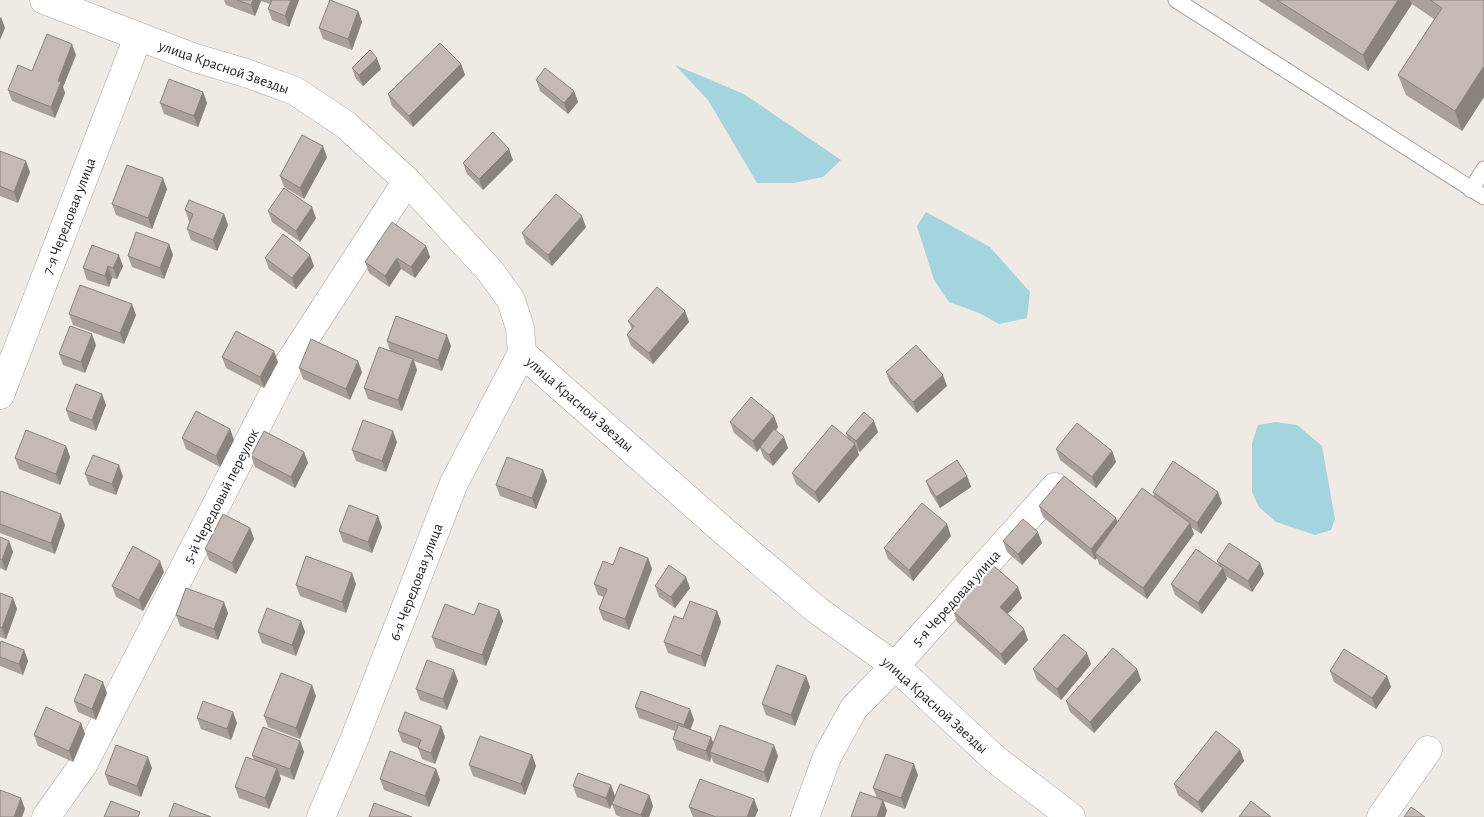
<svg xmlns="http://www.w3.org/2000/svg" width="1484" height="817" font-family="'Alegreya Sans',sans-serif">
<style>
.water{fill:#a4d4dd}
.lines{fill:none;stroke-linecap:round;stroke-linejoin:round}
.service-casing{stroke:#a5a5a5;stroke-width:17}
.minor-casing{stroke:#a5a5a5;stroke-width:29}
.service{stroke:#fff;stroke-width:15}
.minor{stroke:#fff;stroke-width:28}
.wall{fill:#a9a09a}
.shaded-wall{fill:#89827d}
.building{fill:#c4bab3;stroke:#89827d}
.labels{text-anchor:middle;stroke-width:4.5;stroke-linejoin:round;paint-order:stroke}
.street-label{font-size:15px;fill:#1e1e1e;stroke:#fff}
</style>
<rect width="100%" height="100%" fill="#efebe4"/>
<path class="water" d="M675,65L744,94L841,160L823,177L793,183H757L708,100Z
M926,212L990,247L1030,292L1027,318L999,324L979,313L949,302L934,280L917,226Z
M1276,422L1297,425L1322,446L1335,519L1331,530L1315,535L1276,522L1259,507L1252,492V443L1258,425Z"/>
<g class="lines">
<g class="service-casing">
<path id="service" d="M1176,0L1484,197
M1471,190L1484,169"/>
</g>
<g class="minor-casing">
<path id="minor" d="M44,0L195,58L246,73L295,91L346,125L407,181L490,271L511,300L520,328L522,353L725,532L817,610L895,666L995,759L1071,817
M0,395L138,37
M46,817L83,765L289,363L407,181
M321,817L354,740L454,483L522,353
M805,817L827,757L854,708L895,666L1055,487
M1381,817L1428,750"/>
</g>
<use href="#service" class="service"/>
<use href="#minor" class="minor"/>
</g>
<path class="wall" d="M224,0H299L289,27L272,20L268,9L270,4L261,1L255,16L226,5Z
M1258,0H1484V97L1462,131L1406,95L1398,75L1434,19L1412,4L1368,71Z
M358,11L362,22L352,50L323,39L319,28Z
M76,55L63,87L65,93L55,118L12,101L8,90L32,71Z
M461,64L465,75L413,127L392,106L388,94Z
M352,68L381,69L363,86L356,79Z
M536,80L574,91L578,102L568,114L540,91Z
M203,92L207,103L198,127L164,114L160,103Z
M0,151L30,172L18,203L0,196Z
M327,157L304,199L284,187L280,176Z
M513,160L483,190L467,174L463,163Z
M167,189L152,229L116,215L112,204Z
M185,210L224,214L228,225L217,251L191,240L187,229L190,222L189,221Z
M268,211L316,218L300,242L272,222Z
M586,227L552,266L526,244L522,233Z
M169,244L173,255L164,279L132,267L128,256Z
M426,246L430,257L415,278L401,269L389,287L369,273L365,262Z
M265,258L314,266L296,289L269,269Z
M123,266L117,279L112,278L109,287L87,280L83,268Z
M685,311L689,322L653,364L631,346L627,335L632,329L628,321Z
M69,314L136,315L124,344L73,325Z
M387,341L451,346L442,371L414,361L417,370L402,411L368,399L364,388L390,351Z
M96,345L85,373L63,365L59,354Z
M222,357L278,362L264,388L226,368Z
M299,368L362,372L350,400L303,379Z
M886,372L947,386L917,413L890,383Z
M102,394L106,405L96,431L70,421L66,410Z
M774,416L778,427L776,430L788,448L773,466L764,458L760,448L757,452L734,433L730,422Z
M230,429L234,440L220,467L186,449L182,438Z
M878,432L860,452L857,450L859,455L819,503L796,484L792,473L848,438L846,433Z
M397,442L386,472L356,461L352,450Z
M66,446L70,457L60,485L19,469L15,458Z
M1056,449L1112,451L1116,462L1096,488L1060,460Z
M304,452L308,463L295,488L255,467L251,456Z
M543,470L547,481L536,509L500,496L496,485Z
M85,474L123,476L116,495L89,485Z
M967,476L971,487L940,508L930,492L926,481Z
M1153,492L1222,503L1201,534L1191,527L1194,534L1147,599L1099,564L1097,558L1095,560L1043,517L1039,506L1118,522L1154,497Z
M0,493L65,525L55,554L0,533Z
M382,527L372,553L343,542L339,531Z
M250,528L254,539L236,574L209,560L205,549Z
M951,536L913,581L888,559L884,548Z
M0,537L9,541L13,552L6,571L0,568Z
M1003,541L1042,543L1022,565L1007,552Z
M648,558L652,569L629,630L603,620L599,609L604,597L598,595L594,584L613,565Z
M1217,561L1260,563L1264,574L1252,592L1226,576L1227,579L1202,614L1175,595L1171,584L1218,564Z
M164,572L143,611L116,597L112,586Z
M356,584L346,613L300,596L296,585Z
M655,586L690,588L675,608L659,597Z
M0,593L13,598L17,609L6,639L0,637Z
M1022,598L1007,614L1028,640L1005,665L957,622L953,611Z
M499,610L503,621L486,666L436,648L432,637L474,615Z
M717,611L721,622L705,667L668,653L664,642L683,619Z
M228,613L218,640L180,626L176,615Z
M301,621L305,632L296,656L262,643L258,632Z
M0,644L24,650L28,661L23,675L0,666Z
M1091,664L1061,700L1037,680L1033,669Z
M1137,669L1141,680L1094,733L1070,712L1066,701Z
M1330,671L1387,676L1391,687L1376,709L1334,682Z
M806,676L810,687L795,726L766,715L762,704Z
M458,681L447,710L420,700L416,689Z
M107,693L96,720L78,712L74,701Z
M316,696L300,739L268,727L264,716Z
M635,707L690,709L694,720L690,729L711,737L713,743L778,756L768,783L714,763L711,757L710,762L677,750L673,739L675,731L639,718Z
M197,718L237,723L231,740L201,729Z
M81,723L85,734L73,762L38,746L34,735Z
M441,726L445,737L435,764L422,759L418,748L402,742L398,731Z
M300,741L304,752L294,780L279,774L281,779L269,809L239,798L235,787L254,760L252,755Z
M1240,750L1244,761L1202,813L1178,795L1174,784Z
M532,755L536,766L525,795L473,776L469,765Z
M152,768L141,797L109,785L105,774Z
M436,769L440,780L429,807L384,790L380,779Z
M918,775L905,809L883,801L887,811L877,798L873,788Z
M573,786L615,796L610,809L577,797Z
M649,795L653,806L649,817H621L616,815L612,804Z
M754,799L758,810L755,817H693L689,807Z"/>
<path class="shaded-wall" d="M253,0H261V1L255,16L251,5Z
M291,0H299L289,27L285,16Z
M1398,0H1410L1412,4L1368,71L1363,55Z
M358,11L362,22L352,50L348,39Z
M1,17L5,28L0,40V18Z
M72,44L76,55L63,87L65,93L55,118L51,107L58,81Z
M377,58L381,69L363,86L359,75Z
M461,64L465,75L413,127L409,116Z
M1484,66V97L1462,131L1455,111Z
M574,91L578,102L568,114L564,103Z
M203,92L207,103L198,127L194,116Z
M323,146L327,157L304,199L300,188Z
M509,149L513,160L483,190L479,179Z
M26,161L30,172L18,203L14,192Z
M163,178L167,189L152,229L148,218Z
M312,207L316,218L300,242L296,231Z
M224,214L228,225L217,251L213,240Z
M582,216L586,227L552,266L548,255Z
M169,244L173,255L164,279L160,268Z
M426,246L430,257L415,278L411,267Z
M119,255L123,266L117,279L113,268Z
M310,255L314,266L296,289L292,278Z
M397,258L401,269L389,287L385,276Z
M108,266L112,278L109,287L105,276Z
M132,304L136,315L124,344L120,333Z
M685,311L689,322L653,364L649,353Z
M92,334L96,345L85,373L81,362Z
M447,335L451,346L442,371L438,360Z
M274,351L278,362L264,388L260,377Z
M413,359L417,370L402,411L398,400Z
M358,361L362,372L350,400L346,389Z
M943,375L947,386L917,413L913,402Z
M102,394L106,405L96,431L92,420Z
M774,416L778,427L761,448L760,447V448L757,452L753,441Z
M874,421L878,432L860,452L856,441Z
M230,429L234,440L220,467L216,456Z
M393,431L397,442L386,472L382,461Z
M784,437L788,448L773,466L769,455Z
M855,444L859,455L819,503L815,492Z
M66,446L70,457L60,485L56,474Z
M1112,451L1116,462L1096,488L1092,477Z
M304,452L308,463L295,488L291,477Z
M119,465L123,476L116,495L112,484Z
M543,470L547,481L536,509L532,498Z
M967,476L971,487L940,508L936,497Z
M1218,492L1222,503L1201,534L1197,523Z
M61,514L65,525L55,554L51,543Z
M378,516L382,527L372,553L368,542Z
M1116,518L1120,529L1095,553L1097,558L1095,560L1091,549Z
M1190,523L1194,534L1147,599L1143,588Z
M947,524L951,536L913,581L909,570Z
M250,528L254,539L236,574L232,563Z
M1038,532L1042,543L1022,565L1018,554Z
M9,541L13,552L6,571L2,560Z
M648,558L652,569L629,630L625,619Z
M160,561L164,572L143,611L139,600Z
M1260,563L1264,574L1252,592L1248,581Z
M1223,568L1227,579L1202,614L1198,603Z
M352,573L356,584L346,613L342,602Z
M686,577L690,588L675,608L671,597Z
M1018,587L1022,598L1004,618L1000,607Z
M13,598L17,609L6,639L2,628Z
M224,602L228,613L218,640L214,629Z
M499,610L503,621L486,666L482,655Z
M717,611L721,622L705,667L701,656Z
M301,621L305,632L296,656L292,645Z
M1024,629L1028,640L1005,665L1001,654Z
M24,650L28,661L23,675L19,664Z
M1087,653L1091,664L1061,700L1057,689Z
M1137,669L1141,680L1094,733L1090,722Z
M454,670L458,681L447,710L443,699Z
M806,676L810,687L795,726L791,715Z
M1387,676L1391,687L1376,709L1372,698Z
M103,682L107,693L96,720L92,709Z
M312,685L316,696L300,739L296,728Z
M690,709L694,720L688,736L684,725Z
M233,712L237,723L231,740L227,729Z
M81,723L85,734L73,762L69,751Z
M441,726L445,737L435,764L431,753Z
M711,737L715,748L710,752L711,757L710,762L706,751Z
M300,741L304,752L294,780L290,769Z
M774,745L778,756L768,783L764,772Z
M1240,750L1244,761L1202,813L1198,802Z
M532,755L536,766L525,795L521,784Z
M148,757L152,768L141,797L137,786Z
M914,764L918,775L905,809L901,798Z
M277,768L281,779L269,809L265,798Z
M436,769L440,780L429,807L425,796Z
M611,785L615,796L610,809L606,798Z
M649,795L653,806L649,817H642L641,815Z
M21,798L25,809L22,817H14Z
M754,799L758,810L755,817H747Z
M883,800L887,811L885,817H877Z"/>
<path class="building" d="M237,0H253L251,5Z
M272,0H291L285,16L268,9Z
M330,0L358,11L348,39L319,28Z
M1277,0H1398L1363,55Z
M1430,0H1484V66L1455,111L1398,75L1442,8Z
M47,34L72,44L58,81L61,82L51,107L8,90L18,65L32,71Z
M440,43L461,64L409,116L388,94Z
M370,50L377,58L359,75L352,68Z
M545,68L574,91L564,103L536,80Z
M169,79L203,92L194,116L160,103Z
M493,132L509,149L479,179L463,163Z
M302,135L323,146L300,188L280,176Z
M0,151L26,161L14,192L0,186Z
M127,165L163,178L148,218L112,204Z
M284,188L312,207L296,231L268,211Z
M556,194L582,216L548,255L522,233Z
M189,200L224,214L213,240L187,229L193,214L185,210Z
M392,222L426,246L411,267L397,258L385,276L365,262Z
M136,232L169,244L160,268L128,256Z
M283,234L310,255L292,278L265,258Z
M92,245L119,255L113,268L108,266L105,276L83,268Z
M80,285L132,304L120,333L69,314Z
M657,287L685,311L649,353L627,335L634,326L628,321Z
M396,316L447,335L438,360L387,341Z
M70,326L92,334L81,362L59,354Z
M236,331L274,351L260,377L222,357Z
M311,339L358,361L346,389L299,368Z
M916,345L943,375L913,402L886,372Z
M379,347L413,359L398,400L364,388Z
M76,384L102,394L92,420L66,410Z
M751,397L774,416L753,441L730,422Z
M196,411L230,429L216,456L182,438Z
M864,412L874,421L856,441L846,433Z
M363,420L393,431L382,461L352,450Z
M1077,423L1112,451L1092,477L1056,449Z
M832,425L855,444L815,492L792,473Z
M774,429L784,437L769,455L760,447Z
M26,430L66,446L56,474L15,458Z
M264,431L304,452L291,477L251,456Z
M93,455L119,465L112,484L85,474Z
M507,457L543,470L532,498L496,485Z
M957,460L967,476L936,497L926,481Z
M1173,461L1218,492L1197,523L1153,492Z
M1064,476L1116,518L1091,549L1039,506Z
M1142,488L1190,523L1143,588L1095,553Z
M1,491L61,514L51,543L0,524V493Z
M922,503L947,524L909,570L884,548Z
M349,505L378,516L368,542L339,531Z
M223,514L250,528L232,563L205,549Z
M1023,519L1038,532L1018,554L1003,541Z
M0,537L9,541L2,560L0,559Z
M1229,543L1260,563L1248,581L1217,561Z
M133,546L160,561L139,600L112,586Z
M620,547L648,558L625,619L599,609L607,589L594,584L603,561L613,565Z
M1196,549L1223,568L1198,603L1171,584Z
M306,556L352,573L342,602L296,585Z
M669,565L686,577L671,597L655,586Z
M994,566L1018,587L1000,607L1024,629L1001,654L953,611Z
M186,588L224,602L214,629L176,615Z
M0,593L13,598L2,628L0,627Z
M690,601L717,611L701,656L664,642L674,616L683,619Z
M479,603L499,610L482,655L432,637L445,604L474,615Z
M267,608L301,621L292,645L258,632Z
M1064,634L1087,653L1057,689L1033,669Z
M1,641L24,650L19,664L0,657V644Z
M1113,648L1137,669L1090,722L1066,701Z
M1344,649L1387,676L1372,698L1330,671Z
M427,660L454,670L443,699L416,689Z
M777,665L806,676L791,715L762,704Z
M281,673L312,685L296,728L264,716Z
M85,674L103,682L92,709L74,701Z
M641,691L690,709L684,725L635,707Z
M203,701L233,712L227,729L197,718Z
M46,707L81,723L69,751L34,735Z
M405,712L441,726L431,753L418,748L421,740L398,731Z
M678,725L711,737L706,751L673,739Z
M720,725L774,745L764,772L710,752Z
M263,727L300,741L290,769L252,755Z
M1216,731L1240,750L1198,802L1174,784Z
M480,736L532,755L521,784L469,765Z
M116,745L148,757L137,786L105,774Z
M390,751L436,769L425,796L380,779Z
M886,754L914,764L901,798L873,788Z
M246,757L277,768L265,798L235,787Z
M578,773L611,785L606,798L573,786Z
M700,779L754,799L747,817H716L689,807Z
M620,784L649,795L641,815L612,804Z
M0,790L21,798L14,817H0Z
M860,792L883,800L877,817H851Z
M111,801L140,812L138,817H104Z
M1251,801L1271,817H1239Z
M174,803L211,817H169Z
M374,803L412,817H369Z
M1411,807L1425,817H1404Z"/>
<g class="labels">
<g class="street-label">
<text transform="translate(224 67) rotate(19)" y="5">улица Красной Звезды</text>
<text transform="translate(69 216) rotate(-69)" y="5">7-я Чередовая улица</text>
<text transform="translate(580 404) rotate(41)" y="5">улица Красной Звезды</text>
<text transform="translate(221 496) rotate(-63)" y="5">5-й Чередовый переулок</text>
<text transform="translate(416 582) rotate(-69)" y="5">6-я Чередовая улица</text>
<text transform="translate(956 598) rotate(-48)" y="5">5-я Чередовая улица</text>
<text transform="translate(935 705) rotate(42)" y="5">улица Красной Звезды</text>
</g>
</g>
</svg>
